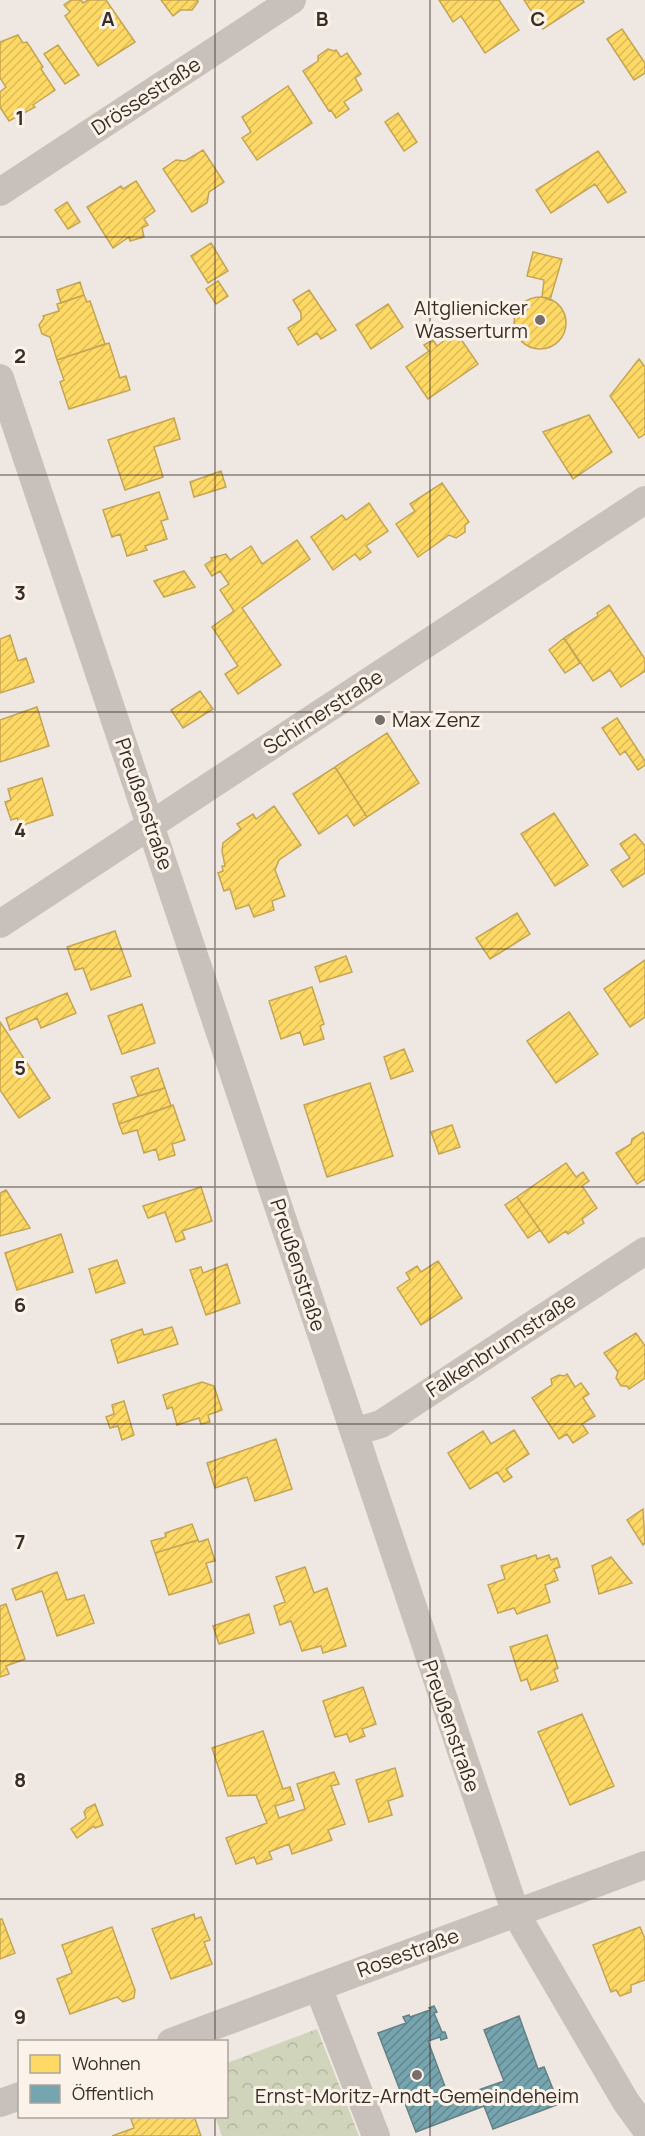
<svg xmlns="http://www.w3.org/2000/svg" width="645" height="2136" font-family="Manrope,sans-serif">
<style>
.park{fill:url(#park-crowns)}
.homes{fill:url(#homes-hatch);stroke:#c4a553;stroke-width:1.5}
.public{fill:url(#public-hatch);stroke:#648186;stroke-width:1.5}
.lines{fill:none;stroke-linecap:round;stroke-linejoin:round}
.minor{stroke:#c8c1bb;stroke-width:28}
.grid{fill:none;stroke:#392d28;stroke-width:1.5;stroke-opacity:0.55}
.poi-dot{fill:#796e69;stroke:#fbf3ea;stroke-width:2}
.labels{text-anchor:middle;stroke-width:6;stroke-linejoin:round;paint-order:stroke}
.street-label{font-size:20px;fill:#392d28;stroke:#fbf3ea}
.poi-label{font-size:20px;fill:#392d28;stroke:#fbf3ea;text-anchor:end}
.grid-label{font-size:20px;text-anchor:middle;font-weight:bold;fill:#392d28;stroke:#fbf3ea;stroke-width:6;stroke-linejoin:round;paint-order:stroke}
</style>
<defs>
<pattern id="park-crowns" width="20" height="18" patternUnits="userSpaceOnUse" patternTransform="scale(1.5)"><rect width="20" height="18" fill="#d0d4bb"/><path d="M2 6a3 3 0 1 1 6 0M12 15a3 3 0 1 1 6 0" fill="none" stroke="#b3b6a1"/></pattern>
<pattern id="homes-hatch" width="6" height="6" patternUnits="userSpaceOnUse" patternTransform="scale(1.5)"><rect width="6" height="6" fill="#ffd966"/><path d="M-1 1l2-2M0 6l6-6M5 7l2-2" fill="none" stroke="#dbbb58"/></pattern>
<pattern id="public-hatch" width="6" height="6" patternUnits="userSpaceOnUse" patternTransform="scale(1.5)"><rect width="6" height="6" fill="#76a5af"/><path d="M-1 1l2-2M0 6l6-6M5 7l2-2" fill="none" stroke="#62878e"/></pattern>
</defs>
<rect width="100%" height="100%" fill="#efe8e2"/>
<path class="park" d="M317,2029L359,2136H222L215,2117L226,2116L227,2063Z"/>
<path class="homes" d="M71,0H81L83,3L88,0H106L135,42L98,66L65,16L70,12L64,5Z
M161,0H198V2L192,10H181L173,16Z
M439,0H499L519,30L485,53L461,16L453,22Z
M524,0H583L584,2L543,29Z
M622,29L645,63V73L634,80L607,39Z
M18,35L23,43L27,42L43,67L41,69L55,90L33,105L35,107L9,121L0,107V92L6,87L0,78V42Z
M58,45L79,75L65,84L44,54Z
M328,49L334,51L336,50L341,57L347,53L361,74L355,78L362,90L344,102L349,109L336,118L331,110L329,111L303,71L318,61V56Z
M288,86L312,123L257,160L242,138L251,132L242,117Z
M398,113L417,142L404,151L385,122Z
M203,150L224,182L209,192L207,203L192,212L163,169L176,160L185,161Z
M598,151L626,192L608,203L595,184L551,213L536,190Z
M136,181L155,211L144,219L148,225L142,228L144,237L130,241L129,237L113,248L87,207L121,186L123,189Z
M67,202L80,222L68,229L55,210Z
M211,243L228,271L208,283L191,256Z
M533,252L562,259L550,300L542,297L544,280L527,276Z
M218,281L228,296L216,304L206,289Z
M80,282L84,295L61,303L57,290Z
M309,290L336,330L321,339L317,333L298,345L288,328L301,320V313L293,300Z
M84,295L87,302L90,301L105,344L57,360L50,337L42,334L39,325L44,318L43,316L59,311L57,304Z
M514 323a26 26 0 1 1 52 0a26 26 0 1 1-52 0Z
M388,304L403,327L371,349L356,325Z
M456,332L478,364L428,399L406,367L429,351L424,345L433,340L437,346Z
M109,343L120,378L126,376L130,390L69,409L60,382L64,380L57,360Z
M639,359L645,367V434L639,438L610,396Z
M589,415L612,452L573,479L543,432Z
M174,418L180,439L154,447L163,477L125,490L108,440Z
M221,471L226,487L194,497L190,482Z
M442,483L469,522L465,525V532L456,538L449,535L418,557L396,524L415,511L410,504Z
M159,492L168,519L161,521L167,539L145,546L147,550L127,556L120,534L112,537L103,510Z
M369,503L388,531L366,546L371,552L360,560L355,554L333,570L311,537L342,515L346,520Z
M297,540L310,559L242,608L281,665L238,694L225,674L238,666L212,627L234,611L220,590L229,584L220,571L212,576L205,565L212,560L211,558L226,554L230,560L251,546L262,564Z
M184,571L195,587L164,597L154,581Z
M609,605L645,659V671L621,687L610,670L593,681L564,638L598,616L597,613Z
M10,635L18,661L26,658L34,682L0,693V639Z
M564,638L580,663L565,673L549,650Z
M200,691L213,709L183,728L171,710Z
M37,707L49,746L0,762V720Z
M617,718L645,761V765L638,770L625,751L620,755L602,728Z
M387,733L419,783L367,817L335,767Z
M335,767L367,817L354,826L347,815L319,834L293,794Z
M42,778L53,815L20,826L17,818L11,820L5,802L11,800L8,789Z
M274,806L301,845L279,860L275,870L285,896L272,901L274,910L254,917L249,905L236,909L230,889L224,891L218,873L223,871L222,866H225L222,851L223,843L241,829L237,824L253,814L256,819Z
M554,813L588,865L555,886L521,834Z
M635,834L645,846V873L623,887L611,870L630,858L620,844Z
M517,913L530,934L490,959L476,938Z
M115,931L131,976L91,990L83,968L75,970L67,947Z
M346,956L352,972L320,982L315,967Z
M645,960V1017L630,1027L604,989Z
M312,987L324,1024L320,1026L324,1039L304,1045L300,1032L281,1039L269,1001Z
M67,993L76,1013L41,1028L37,1018L10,1030L6,1018Z
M142,1004L155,1043L122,1054L108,1016Z
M569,1012L598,1054L556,1083L527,1041Z
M0,1022L50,1098L19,1118L0,1090Z
M404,1049L413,1071L391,1079L384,1057Z
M158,1068L165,1088L138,1096L131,1077Z
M370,1083L393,1156L327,1177L304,1105Z
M165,1088L171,1106L119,1124L113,1104Z
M173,1105L185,1140L172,1144L175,1155L159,1160L156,1149L144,1153L137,1130L123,1134L119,1124Z
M452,1125L460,1147L439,1154L431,1132Z
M643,1132L645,1135V1179L637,1184L616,1153L631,1144L632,1139Z
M566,1163L576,1177L583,1172L589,1181L582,1186L597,1208L582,1219L584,1223L568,1234L566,1231L549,1243L517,1197Z
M201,1187L212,1221L182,1231L185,1239L176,1242L165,1212L148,1218L143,1206Z
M6,1190L30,1228L0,1236V1193Z
M517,1197L540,1230L528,1238L505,1205Z
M61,1234L73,1272L17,1290L5,1253Z
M117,1260L125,1283L96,1293L89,1269Z
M438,1261L462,1298L421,1325L397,1288L410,1279L406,1273L417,1266L421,1272Z
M227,1264L240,1303L206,1315L190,1270L201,1267L203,1273Z
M172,1327L178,1344L118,1363L111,1340L142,1329L144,1335Z
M636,1333L645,1346V1378L629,1389L627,1386H621L616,1378L618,1372L604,1353Z
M567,1374L575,1387L581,1383L589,1394L583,1398L595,1416L582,1424L588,1433L573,1443L567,1434L559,1439L532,1398L552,1385L551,1379L559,1375L564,1376Z
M202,1382L214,1386L222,1410L208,1415L210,1422L201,1424L199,1418L177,1425L172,1407L167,1409L163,1395Z
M124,1401L134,1435L122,1440L118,1426L110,1428L106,1417L114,1414L112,1405Z
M514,1430L529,1454L506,1469L512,1477L504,1482L497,1472L470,1489L448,1453L483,1431L491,1444Z
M276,1439L292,1489L255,1501L247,1477L215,1488L207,1463Z
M643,1509L645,1543L643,1545L627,1520Z
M192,1524L198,1540L155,1553L151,1541L166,1537L165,1533Z
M208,1539L215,1561L206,1563L212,1582L169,1595L155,1553L198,1540L199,1542Z
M536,1555L537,1559L549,1555L551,1560L557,1558L560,1567L554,1569L558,1580L545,1585L550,1602L517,1614L514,1608L498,1613L488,1585L505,1579L501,1566Z
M611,1557L632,1583L599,1594L592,1566Z
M305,1567L314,1593L327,1588L346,1646L323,1653L321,1646L302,1651L291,1621L280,1625L274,1606L285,1602L276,1577Z
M57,1572L67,1600L84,1595L94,1623L57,1636L42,1591L16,1600L12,1589Z
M6,1604L25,1659L6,1666L9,1674L0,1677V1606Z
M249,1614L254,1633L219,1644L213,1626Z
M547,1635L558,1668L554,1670L558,1681L531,1690L527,1679L521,1681L510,1647Z
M363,1687L376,1724L362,1729L365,1736L350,1742L347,1734L335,1737L323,1701Z
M582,1714L614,1786L570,1805L538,1732Z
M263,1731L283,1789L290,1787L294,1800L275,1806L279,1818L305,1809L297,1784L334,1772L339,1784L331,1786L345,1824L328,1830L332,1840L292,1854L289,1844L269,1852L272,1859L257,1864L254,1857L236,1864L226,1838L267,1823L256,1795L228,1796L212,1748Z
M395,1768L403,1796L388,1801L392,1815L369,1822L356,1780Z
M95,1804L103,1825L95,1828L94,1826L77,1838L71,1829L86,1818L84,1812L87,1808Z
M194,1914L195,1919L201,1917L210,1940L204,1942L212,1964L171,1979L152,1929Z
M0,1919H2L15,1953L0,1959Z
M112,1927L135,1990L134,1998L123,2002L117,1997L70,2014L57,1979L72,1973L62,1945Z
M640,1927L645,1939V1980L631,1985V1992L620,1996L616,1990L611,1992L593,1945Z
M139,2116H194L201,2136H112L134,2128L131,2119Z"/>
<path class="public" d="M434,2006L437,2012L434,2013L442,2032H445L447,2038L441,2040L440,2037L428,2041L450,2100L504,2081L484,2030L519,2016L538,2069L544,2067L559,2104L493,2129L484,2106L416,2132L378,2033L406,2023L403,2017L409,2015L410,2017L430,2010L429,2008Z"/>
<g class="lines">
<path class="minor" d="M0,192L292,0
M0,378L516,1914L626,2102L645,2128
M0,924L645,500
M354,1432L381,1424L645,1251
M318,1987L376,2136
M171,2042L645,1865
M0,2103L20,2096"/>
</g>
<path class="grid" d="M215,0V2042M430,0V2136M0,237H645M0,475H645M0,712H645M0,949H645M0,1187H645M0,1424H645M0,1661H645M0,1899H645M215,2116V2136"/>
<g class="poi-dot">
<circle cx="540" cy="320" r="6"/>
<circle cx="380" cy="720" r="6"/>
<circle cx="417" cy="2075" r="6"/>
</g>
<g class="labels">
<g class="street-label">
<text transform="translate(146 96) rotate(-33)" y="7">Drössestraße</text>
<text transform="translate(323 712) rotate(-33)" y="7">Schirnerstraße</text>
<text transform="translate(144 804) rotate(71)" y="7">Preußenstraße</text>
<text transform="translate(298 1265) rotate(72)" y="7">Preußenstraße</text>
<text transform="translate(501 1345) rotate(-33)" y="7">Falkenbrunnstraße</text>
<text transform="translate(451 1726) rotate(71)" y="7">Preußenstraße</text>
<text transform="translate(408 1953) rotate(-20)" y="7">Rosestraße</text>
</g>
<g class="poi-label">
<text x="528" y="315">Altglienicker<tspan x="528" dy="23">Wasserturm</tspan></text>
<text x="392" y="727" text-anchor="start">Max Zenz</text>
<text x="417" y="2103" text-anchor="middle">Ernst-Moritz-Arndt-Gemeindeheim</text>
</g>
</g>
<g class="grid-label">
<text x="108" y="26">A</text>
<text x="322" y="26">B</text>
<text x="538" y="26">C</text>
<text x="20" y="125">1</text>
<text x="20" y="363">2</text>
<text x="20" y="600">3</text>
<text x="20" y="837">4</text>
<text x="20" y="1075">5</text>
<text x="20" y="1312">6</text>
<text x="20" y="1549">7</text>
<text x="20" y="1787">8</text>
<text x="20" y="2024">9</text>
</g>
<rect x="18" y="2040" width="210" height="78" fill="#fbf3ea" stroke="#ada49c" stroke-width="1.5"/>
<rect x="30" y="2055" width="30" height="18" fill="#ffd966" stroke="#ada49c" stroke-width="1.5"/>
<text x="72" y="2070" font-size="18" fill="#392d28">Wohnen</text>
<rect x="30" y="2085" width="30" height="18" fill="#76a5af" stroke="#ada49c" stroke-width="1.5"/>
<text x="72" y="2100" font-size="18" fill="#392d28">Öffentlich</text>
</svg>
